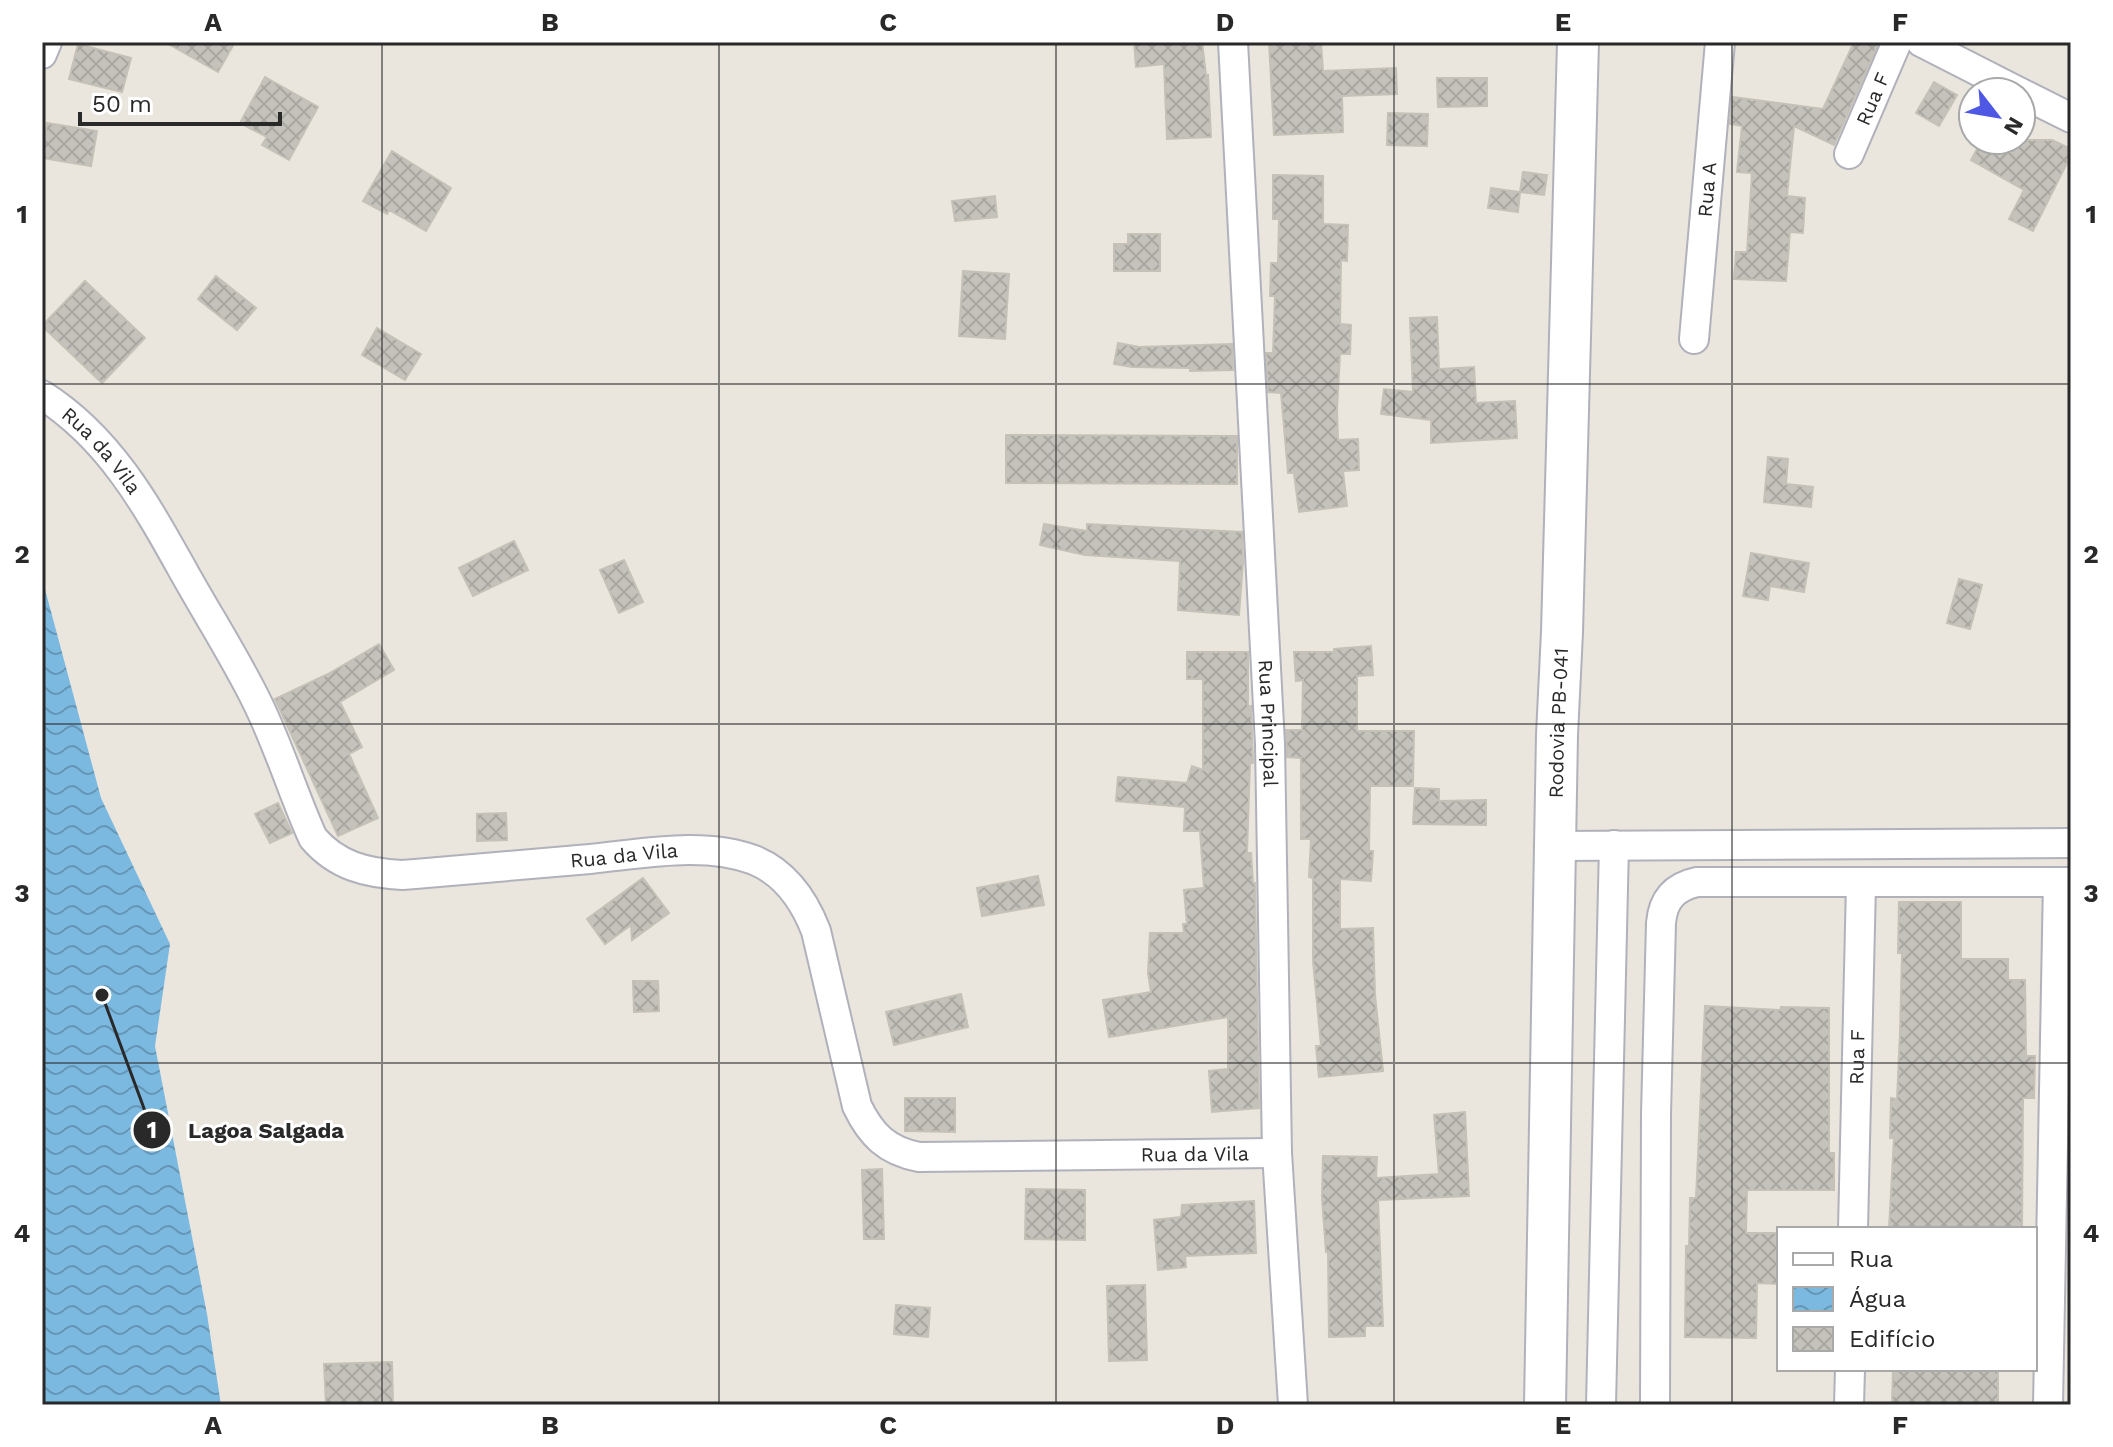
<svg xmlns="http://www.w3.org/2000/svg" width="2113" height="1447" font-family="'Work Sans',sans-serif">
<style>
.water{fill:url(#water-waves)}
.building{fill:url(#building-cross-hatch);stroke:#c5c1b7;stroke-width:2}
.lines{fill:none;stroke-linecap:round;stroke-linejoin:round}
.minor-casing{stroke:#b0b1bb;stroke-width:32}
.secondary-casing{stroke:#b0b1bb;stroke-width:44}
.minor{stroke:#fff;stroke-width:28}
.secondary{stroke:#fff;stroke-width:40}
.grid{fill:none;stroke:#292929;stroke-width:2;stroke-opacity:0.55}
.labels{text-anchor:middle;stroke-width:6;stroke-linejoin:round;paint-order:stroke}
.street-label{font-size:20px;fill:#292929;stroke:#fff}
.leader{fill:none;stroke:#292929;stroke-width:3}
.callout-dot{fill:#292929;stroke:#fff;stroke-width:3}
.mark-label{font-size:24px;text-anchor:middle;font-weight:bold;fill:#fff}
.callout-label{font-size:22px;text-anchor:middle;font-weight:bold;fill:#292929;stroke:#fff;stroke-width:6;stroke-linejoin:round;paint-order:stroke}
.neatline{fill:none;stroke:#292929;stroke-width:3}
.grid-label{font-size:26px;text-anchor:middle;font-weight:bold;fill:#292929}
</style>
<defs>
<pattern id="water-waves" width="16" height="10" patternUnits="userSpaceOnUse" patternTransform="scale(2)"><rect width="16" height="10" fill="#7bb9e1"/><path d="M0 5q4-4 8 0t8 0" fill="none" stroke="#6596b6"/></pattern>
<pattern id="building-cross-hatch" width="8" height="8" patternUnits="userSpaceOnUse" patternTransform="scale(2)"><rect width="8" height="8" fill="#c5c2bc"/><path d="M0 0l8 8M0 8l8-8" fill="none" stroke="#a9a7a2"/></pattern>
</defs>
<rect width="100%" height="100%" fill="#eae6dd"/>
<path class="water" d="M42,578L101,798L170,944L155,1046L207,1314L221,1405H42Z"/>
<path class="building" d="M165,42H235L218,72Z
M1134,42H1202L1206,75H1208L1211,137L1167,139L1164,64L1136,67Z
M1269,42H1321L1323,71L1396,68L1397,94L1342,96L1343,132L1274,135Z
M1854,42L1878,44L1834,145L1794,126L1787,196L1805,198L1803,233L1790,232L1786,281L1734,279L1736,252H1747L1752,173L1737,172L1742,126L1730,124L1732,97L1823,109Z
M78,44L131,58L122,92L69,79Z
M265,77L318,107L289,160L262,145L267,137L240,123Z
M1437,78H1487V106L1438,107Z
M1934,82L1957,95L1939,126L1916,113Z
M1388,113L1428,114L1427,146L1387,145Z
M47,123L97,131L91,166L42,158Z
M1982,140H2052L2071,149V155L2033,231L2009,219L2024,190L1971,160Z
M392,151L451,188L426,231L389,210L387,214L363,201Z
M1523,172L1547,175L1544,195L1520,192Z
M1273,175L1323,176V224L1348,225L1347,261L1341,260L1340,324L1351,325L1350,354H1340L1337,409L1338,440L1358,439L1359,470L1343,471L1347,506L1299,512L1294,473H1288L1281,393L1268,392L1266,353H1273L1275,296H1270L1271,263H1278L1279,219H1273Z
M1491,188L1520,192L1518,212L1488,208Z
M995,196L997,217L955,221L952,201Z
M1128,234H1160V271H1114V244H1128Z
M963,271L1009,274L1005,339L959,336Z
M216,276L256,308L237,330L198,299Z
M85,281L145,338L102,383L42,326Z
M1437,317L1439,369L1474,367L1476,403L1515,401L1517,438L1431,443V420L1381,414L1384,389L1413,392L1410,318Z
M377,328L421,354L405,380L362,355Z
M1118,343L1139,347L1232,344L1233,370L1190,371V368L1132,367L1114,364Z
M1006,435L1237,436V484L1006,483Z
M1768,457L1788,459L1786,484L1813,487L1811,507L1764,502Z
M1044,524L1087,531V524L1242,532L1243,562L1239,615L1178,610L1180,561L1085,555L1040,545Z
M514,541L528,570L473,596L459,568Z
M1751,553L1809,563L1804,592L1770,586L1768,600L1743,596Z
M624,560L643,602L619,613L600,570Z
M1959,579L1982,585L1970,629L1947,623Z
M379,644L394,670L340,702L362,747L349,754L378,818L338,836L275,699L328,674Z
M1371,646L1373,675L1357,676V731H1414L1413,786H1370L1369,851H1373L1371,881L1340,879V929L1373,928L1375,995L1383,1071L1319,1077L1316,1046H1321L1313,961V878L1309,877L1311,839H1301V758L1287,757L1286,730H1302L1303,680L1296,681L1294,652H1334V649Z
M1187,652H1248V706H1251L1253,763H1250L1247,853H1251L1253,883H1255L1259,1108L1212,1112L1209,1071L1228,1069V1017L1109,1037L1103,1000L1151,992L1148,973L1150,933H1184L1183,924H1187L1184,890L1204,888L1200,831H1184L1185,807L1116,801L1118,777L1187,783L1192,766L1203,770V679H1187Z
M1415,788L1439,789V801L1486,800V825L1413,824Z
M278,803L292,833L270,843L255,814Z
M506,813L507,840L477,841V814Z
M1038,876L1044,905L982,916L977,888Z
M643,878L669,913L632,940L631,925L605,944L587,919Z
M1899,902H1961V959H2008V980H2025L2026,1056H2035L2034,1098H2023L2022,1229H1889L1894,1138H1890L1891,1098L1897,1099L1900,1032L1902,953H1898Z
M633,981H658L659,1011L634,1012Z
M961,994L968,1027L894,1045L886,1012Z
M1705,1006L1781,1010V1007L1829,1008V1153H1834V1190H1747L1746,1233H1779V1284L1757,1283L1756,1338L1685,1337L1686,1246H1689L1690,1198H1696Z
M905,1098H955V1132L905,1131Z
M1465,1112L1469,1196L1378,1200L1383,1326H1365V1336L1329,1337L1328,1252H1326L1322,1198L1323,1156L1377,1157L1376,1178L1439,1174L1434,1115Z
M882,1169L884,1239H864L862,1170Z
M1026,1189L1085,1190V1240L1025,1239Z
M1254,1201L1256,1253L1185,1256L1186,1267L1158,1270L1154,1220L1181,1217L1182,1205Z
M1145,1285L1147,1360L1109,1361L1107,1286Z
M896,1305L930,1308L928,1337L894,1334Z
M392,1362L393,1403L326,1405L324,1364Z
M1899,1369H1998V1405H1892L1893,1370Z"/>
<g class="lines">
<g class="minor-casing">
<g id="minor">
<path id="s1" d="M1233,42L1270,744L1277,1153L1293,1405"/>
<path d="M1921,42L2019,92"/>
<path d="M42,54L47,42"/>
<path d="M2021,93L2071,118"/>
<path id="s2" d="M1849,154L1897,42"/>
<path id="s3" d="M1694,339L1720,42"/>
<path id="s4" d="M42,395C110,438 147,506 185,574C209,617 236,659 257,702C279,746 293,794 313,838C337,866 366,873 402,875C465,870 528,864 590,859C642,854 704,841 754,860C786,873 804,900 816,931L857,1106C871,1135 887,1151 919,1157L1277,1153"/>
<path d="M1556,846L2071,843"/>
<path id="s5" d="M1853,1229L1861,883"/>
<path d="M1601,1405L1614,845"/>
<path d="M1655,1405L1656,1114L1661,923C1663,900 1674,887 1697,882H2071"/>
<path d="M1849,1405L1850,1369"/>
<path d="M2048,1405L2058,882"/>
</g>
</g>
<g class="secondary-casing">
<g id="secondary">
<path id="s6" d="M1545,1405L1557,735L1562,632L1578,42"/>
</g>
</g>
<use href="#minor" class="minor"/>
<use href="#secondary" class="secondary"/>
</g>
<path class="grid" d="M382,42V1405M719,42V1405M1056,42V1405M1394,42V1405M1732,42V1405M42,384H2071M42,724H2071M42,1063H2071"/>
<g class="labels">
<g class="street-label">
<text dy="7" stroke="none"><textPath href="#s2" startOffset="60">Rua F</textPath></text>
<text dy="7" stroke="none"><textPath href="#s3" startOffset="150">Rua A</textPath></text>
<text dy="7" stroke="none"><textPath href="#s4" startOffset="82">Rua da Vila</textPath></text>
<text dy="7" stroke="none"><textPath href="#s1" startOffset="682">Rua Principal</textPath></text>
<text dy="7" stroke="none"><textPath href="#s6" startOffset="682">Rodovia PB-041</textPath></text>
<text dy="7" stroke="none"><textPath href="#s4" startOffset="848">Rua da Vila</textPath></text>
<text dy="7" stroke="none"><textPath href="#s5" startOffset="172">Rua F</textPath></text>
<text dy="7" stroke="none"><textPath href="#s4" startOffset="1616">Rua da Vila</textPath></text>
</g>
</g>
<path class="leader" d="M102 995L152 1130"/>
<g class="callout-dot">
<circle cx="102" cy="995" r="8"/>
<circle cx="152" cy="1130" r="20"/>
</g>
<g class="mark-label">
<text x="152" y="1138">1</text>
</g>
<g class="callout-label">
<text x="266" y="1138">Lagoa Salgada</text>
</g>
<rect width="2113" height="1447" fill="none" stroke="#ffffff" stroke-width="88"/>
<rect x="1777" y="1227" width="260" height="144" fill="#ffffff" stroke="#a9a9a9" stroke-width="2"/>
<rect x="1793" y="1253" width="40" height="12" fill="#ffffff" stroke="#a9a9a9" stroke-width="2"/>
<text x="1849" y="1267" font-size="24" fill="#292929">Rua</text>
<rect x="1793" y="1287" width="40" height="24" fill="url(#water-waves)" stroke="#a9a9a9" stroke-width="2"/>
<text x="1849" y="1307" font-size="24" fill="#292929">Água</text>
<rect x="1793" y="1327" width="40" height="24" fill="url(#building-cross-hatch)" stroke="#a9a9a9" stroke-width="2"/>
<text x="1849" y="1347" font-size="24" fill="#292929">Edifício</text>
<g transform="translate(1997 116) rotate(121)"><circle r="38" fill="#ffffff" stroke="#a9a9a9" stroke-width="2"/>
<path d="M0-6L14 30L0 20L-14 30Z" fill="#4e58e5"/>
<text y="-12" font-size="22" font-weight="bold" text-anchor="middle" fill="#292929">N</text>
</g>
<path d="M80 112v12h200v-12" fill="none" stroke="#292929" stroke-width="4"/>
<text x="92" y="112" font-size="24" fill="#292929" stroke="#ffffff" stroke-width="6" paint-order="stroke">50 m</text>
<rect x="44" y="44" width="2025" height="1359" class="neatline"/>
<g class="grid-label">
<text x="213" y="31">A</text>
<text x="550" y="31">B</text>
<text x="888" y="31">C</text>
<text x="1225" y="31">D</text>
<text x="1563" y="31">E</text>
<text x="1900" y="31">F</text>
<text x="22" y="223">1</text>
<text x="2091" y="223">1</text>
<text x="22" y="563">2</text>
<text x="2091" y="563">2</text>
<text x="22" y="902">3</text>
<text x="2091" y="902">3</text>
<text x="22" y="1242">4</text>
<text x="2091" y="1242">4</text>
<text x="213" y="1434">A</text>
<text x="550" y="1434">B</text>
<text x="888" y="1434">C</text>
<text x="1225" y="1434">D</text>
<text x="1563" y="1434">E</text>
<text x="1900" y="1434">F</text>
</g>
</svg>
